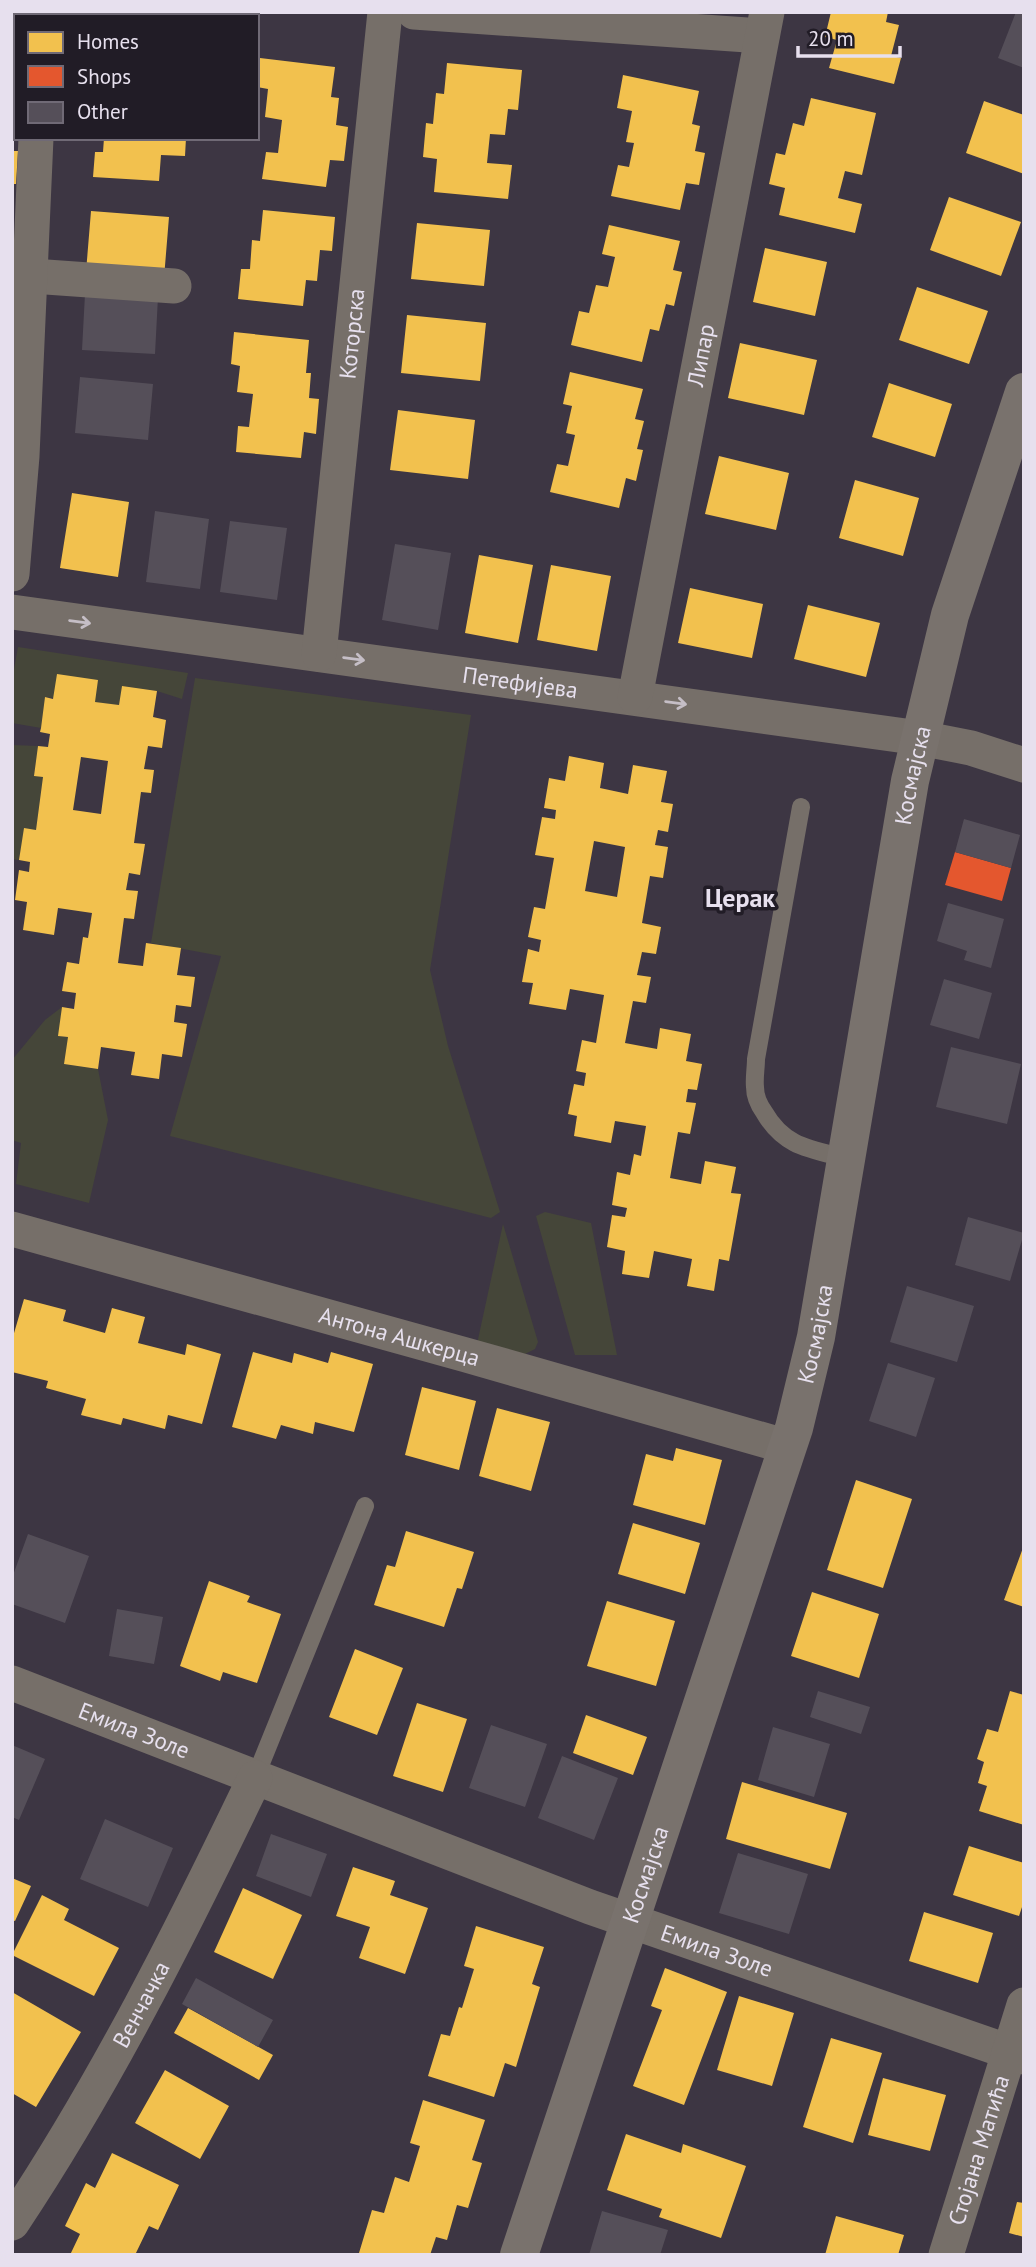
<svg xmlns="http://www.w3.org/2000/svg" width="1036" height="2267" font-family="'PT Sans',sans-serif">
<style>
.green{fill:#454639}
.homes{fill:#f2c14e;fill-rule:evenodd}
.shops{fill:#e4572e}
.building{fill:#554f59}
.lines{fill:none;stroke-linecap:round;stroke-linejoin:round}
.lane{stroke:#766f69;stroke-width:18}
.street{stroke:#766f69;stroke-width:35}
.secondary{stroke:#79726d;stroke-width:38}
.oneway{stroke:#c5bec6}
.labels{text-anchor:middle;stroke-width:7;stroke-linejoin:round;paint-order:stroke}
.street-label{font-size:23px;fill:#e7e0ee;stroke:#211c26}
.quarter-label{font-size:26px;font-weight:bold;fill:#e7e0ee;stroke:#211c26}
</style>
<rect width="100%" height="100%" fill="#3d3643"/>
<path class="green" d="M18,647L188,673L182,699L157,691L122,686L119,705L45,697L41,728L12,723V680Z
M195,678L471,715L430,970L448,1046L500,1212L491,1218L170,1136L221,956L151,943Z
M12,745L38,746L34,775L43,777L36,830L24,829L19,860L12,859Z
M62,1007L59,1036L68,1037L64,1064L98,1069L108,1120L89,1203L16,1184L21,1143L12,1140V1060L45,1020Z
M545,1212L591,1223L617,1355H575L536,1216Z
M503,1224L538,1342L535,1349L525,1354L477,1344Z"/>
<path class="homes" d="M831,12H888L886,22L899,25L891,56L901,58L894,84L829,68L837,40L825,37Z
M260,58L335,67L331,97L339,98L336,125L348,127L344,161L330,160L326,187L262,179L266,152L278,153L282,120L265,117L268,89L257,87Z
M447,63L522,70L518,110L508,109L505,135L490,134L487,163L512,165L508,199L434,192L437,159L423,157L426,123L433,124L436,93L444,94Z
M623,75L699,91L692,124L700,126L695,151L705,153L699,185L686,183L680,210L611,196L618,165L629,167L634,143L626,142L632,111L617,108Z
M811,98L876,113L862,175L845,171L838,198L862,204L855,233L779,215L785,188L769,184L776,153L785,155L793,123L804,126Z
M984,101L1024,115V174L966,153Z
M104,138H186L185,156L161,155L159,181L93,177L95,152H103Z
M12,151H18L16,184H12Z
M949,197L1021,222L1001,276L930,250Z
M263,210L335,217L332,251L320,250L317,281L306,280L303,306L238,299L241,269H250L252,240L260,241Z
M91,211L169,217L164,278L86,272Z
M417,223L490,230L484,286L411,279Z
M609,225L680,241L673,270L682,272L674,306L666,304L659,331L650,329L642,362L571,345L579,311L589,313L596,285L608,287L615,257L602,254Z
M765,248L827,262L815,316L753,302Z
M917,287L988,311L969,364L899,340Z
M407,315L486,323L480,381L401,373Z
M234,332L309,340L306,373H311L309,398L319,399L316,434L304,432L301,458L236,452L238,426L249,427L253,394L237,392L240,366L231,364Z
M740,343L817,360L804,415L728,398Z
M570,372L643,389L635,419L644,421L637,449L643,450L636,481L626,478L619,508L550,492L557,464L568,466L575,435L566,433L572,406L563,404Z
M889,383L952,404L935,457L872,437Z
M398,410L475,420L468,479L390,470Z
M719,456L789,473L776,530L705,514Z
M855,480L919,498L903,556L839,538Z
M72,493L129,502L118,577L60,568Z
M479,555L533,565L518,643L465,633Z
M551,565L611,576L597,651L537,640Z
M690,588L763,604L752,658L678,643Z
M808,605L880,623L866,677L794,659Z
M57,674L98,680L95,702L119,705L122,686L157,691L153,717L166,720L162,748L148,746L144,769L154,770L151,793L141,792L134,843L145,844L140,875L129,873L126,890L138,891L134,919L124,918L118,963L143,966L146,943L181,948L177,975L195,977L191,1007L176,1005L174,1022L187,1024L182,1057L162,1054L159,1079L131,1075L135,1052L101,1047L98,1069L64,1064L68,1037L58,1036L62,1007L74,1009L76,993L62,991L67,962L79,964L83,937L88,938L92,913L58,908L54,935L23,930L27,902L15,900L19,870L29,872L30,862L19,860L24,828L36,830L43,777L34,776L38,746L48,747L50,734L40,732L41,728L45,697L53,699ZM81,757L108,761L101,814L73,810Z
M569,756L604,763L600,788L628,794L633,765L667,771L661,802L673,804L668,832L658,830L655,845L668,847L663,878L650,876L642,923L661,927L656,954L642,952L637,975L651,977L646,1003L633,1001L625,1043L657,1049L660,1028L691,1034L686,1061L702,1064L697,1090L688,1089L686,1102L696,1103L690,1134L678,1132L670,1178L701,1184L705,1161L736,1167L731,1193L741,1194L729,1261L719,1259L714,1291L687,1286L692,1259L654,1251L649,1278L622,1274L625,1251L607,1247L612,1215L625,1217L627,1208L612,1205L617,1172L630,1175L634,1154L641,1156L646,1126L615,1121L611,1143L574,1136L577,1116L568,1114L574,1084L584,1086L586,1073L576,1071L582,1040L596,1043L604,995L570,989L566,1010L529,1004L533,983L522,982L528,949L539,952L541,940L528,937L534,907L545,909L554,858L535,855L542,817L555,819L556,810L544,808L549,778L565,781ZM594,841L625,847L617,897L585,891Z
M24,1299L66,1310L63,1321L105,1333L112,1308L145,1317L138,1343L185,1355L187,1344L221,1354L202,1424L168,1415L165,1429L123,1418L121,1425L81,1415L86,1399L46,1388L48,1381L12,1372V1340Z
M253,1352L292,1363L294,1353L328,1363L331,1352L373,1364L354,1432L315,1422L313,1434L281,1425L276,1439L232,1427Z
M422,1387L476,1401L459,1470L405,1455Z
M497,1408L550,1422L531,1491L479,1476Z
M676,1448L722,1460L705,1525L633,1505L646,1454L673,1461Z
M856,1480L912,1499L883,1588L827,1570Z
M633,1523L700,1543L685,1594L618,1574Z
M406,1531L474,1552L462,1589L457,1588L444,1627L374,1605L387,1565L395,1567Z
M1024,1545V1607L1004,1600Z
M209,1581L250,1596L247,1602L281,1614L257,1683L223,1672L220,1681L180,1666Z
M812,1592L879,1614L859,1678L791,1656Z
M607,1601L675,1621L656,1686L587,1666Z
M355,1649L403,1668L377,1735L329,1717Z
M1010,1691L1024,1695V1825L979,1811L987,1786L978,1783L984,1762L977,1759L987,1729L998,1732Z
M417,1703L467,1719L443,1792L393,1776Z
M586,1715L647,1737L633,1775L573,1753Z
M742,1782L847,1813L830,1869L726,1839Z
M969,1846L1024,1863V1901L1019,1916L953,1895Z
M353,1867L395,1881L390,1895L428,1908L405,1974L359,1958L370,1927L336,1916Z
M12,1878L31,1886L15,1921L12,1920Z
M243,1888L302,1915L273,1979L214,1952Z
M42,1895L69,1909L64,1920L119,1948L94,1996L12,1955Z
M924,1912L993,1933L978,1983L909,1961Z
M476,1926L544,1947L532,1984L540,1987L516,2067L505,2063L494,2097L428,2076L441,2034L450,2036L459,2007L462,2008L474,1969L464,1966Z
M665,1968L727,1992L684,2105L633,2086L662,2010L651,2006Z
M12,1992L81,2032L36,2107L12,2093Z
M739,1996L794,2013L772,2086L717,2070Z
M188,2008L273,2055L259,2080L174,2033Z
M831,2038L882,2053L853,2143L803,2127Z
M165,2070L229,2106L200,2159L135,2123Z
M883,2078L946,2095L930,2151L868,2135Z
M423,2100L485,2120L472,2160L482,2163L468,2208L457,2205L447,2240L436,2237L430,2255H366L359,2253L372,2210L384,2213L395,2177L409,2182L420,2146L410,2143Z
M626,2134L681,2153L683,2144L746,2166L721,2238L659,2217L662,2209L607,2190Z
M112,2153L179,2185L158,2230L149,2226L135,2255H70L80,2234L65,2226L86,2183L95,2188Z
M1017,2202L1024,2203V2237L1009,2233Z
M836,2216L904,2235L898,2255H825Z"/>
<path class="shops" d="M955,852L1011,868L1002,901L945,885Z"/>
<path class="building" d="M1016,12H1024V68L998,58Z
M85,294L158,297L155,354L82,350Z
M80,377L153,384L148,440L75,433Z
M155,511L209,519L200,589L146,582Z
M230,521L287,528L277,600L220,592Z
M395,544L451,553L438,630L382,620Z
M964,819L1020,835L1011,868L955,852Z
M948,903L1004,919L991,968L964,960L967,951L937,941Z
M944,979L992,993L979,1039L930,1025Z
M951,1047L1021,1064L1007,1124L936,1107Z
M968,1217L1024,1233L1010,1281L955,1265Z
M907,1286L974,1306L957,1362L890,1342Z
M888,1363L935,1378L916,1437L869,1421Z
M28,1534L89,1556L65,1623L12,1604V1578Z
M117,1609L163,1617L154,1664L109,1656Z
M818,1691L870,1707L861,1734L810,1717Z
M491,1725L547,1744L525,1807L469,1788Z
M773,1727L830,1744L814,1797L758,1780Z
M12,1745L45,1759L19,1820L12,1817Z
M562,1756L618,1778L594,1840L538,1818Z
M105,1819L173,1848L148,1907L80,1879Z
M271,1834L327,1854L311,1897L256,1876Z
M738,1853L808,1874L789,1934L719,1913Z
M196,1978L273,2020L258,2047L182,2004Z
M602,2211L668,2230L660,2255H589Z"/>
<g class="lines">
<path class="lane" d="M801,807L756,1059C756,1068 754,1078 755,1087C755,1096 759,1105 764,1112C784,1147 810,1149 846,1158
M255,1778L365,1506"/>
<g class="street">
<path d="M414,12L762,36"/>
<path d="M12,13L36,12"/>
<path d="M32,276L174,286"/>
<path d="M12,574L22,456L36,138"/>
<path id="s1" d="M12,612L920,738L971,748L1024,765"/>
<path id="s2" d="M319,654L385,12"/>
<path id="s3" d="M635,697L767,12"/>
<path id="s4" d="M12,1229L466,1355L788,1447"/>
<path id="s5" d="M12,1683L590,1907L1024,2057"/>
<path id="s6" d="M12,2223C106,2082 182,1930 255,1778"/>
<path id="s7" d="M946,2255L1024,2005"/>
</g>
<path class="secondary" id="s8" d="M519,2255L794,1428L816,1337L910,781L950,615L1024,392"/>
</g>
<defs><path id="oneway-shaft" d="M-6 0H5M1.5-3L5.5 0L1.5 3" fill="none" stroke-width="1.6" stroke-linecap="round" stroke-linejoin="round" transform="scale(1.75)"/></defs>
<g class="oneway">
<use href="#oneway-shaft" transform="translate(80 622) rotate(8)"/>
<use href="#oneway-shaft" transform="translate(354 659) rotate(8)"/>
<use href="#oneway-shaft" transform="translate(676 703) rotate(8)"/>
</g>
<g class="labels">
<g class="street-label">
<text dy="8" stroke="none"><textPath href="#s2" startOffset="322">Которска</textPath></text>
<text dy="8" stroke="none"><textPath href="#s3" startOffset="348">Липар</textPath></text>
<text dy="8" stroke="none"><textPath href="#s1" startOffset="513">Петефијева</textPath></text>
<text dy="8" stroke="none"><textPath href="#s8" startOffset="1535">Космајска</textPath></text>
<text dy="8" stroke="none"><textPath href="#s8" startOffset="968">Космајска</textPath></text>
<text dy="8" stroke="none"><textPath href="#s4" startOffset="402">Антона Ашкерца</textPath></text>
<text dy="8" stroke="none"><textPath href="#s5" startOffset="131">Емила Золе</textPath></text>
<text dy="8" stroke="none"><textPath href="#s8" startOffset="401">Космајска</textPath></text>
<text dy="8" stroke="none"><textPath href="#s5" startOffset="754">Емила Золе</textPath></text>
<text dy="8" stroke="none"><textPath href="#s6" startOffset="254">Венчачка</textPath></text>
<text dy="8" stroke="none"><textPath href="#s7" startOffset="110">Стојана Матића</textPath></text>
</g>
<g class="quarter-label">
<text x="740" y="907">Церак</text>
</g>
</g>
<rect width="1036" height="2267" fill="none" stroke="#e7e0ee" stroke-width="28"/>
<rect x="14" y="14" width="245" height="126" fill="#211c26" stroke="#706a76" stroke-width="2"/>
<rect x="28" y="32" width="35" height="21" fill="#f2c14e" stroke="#706a76" stroke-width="2"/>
<text x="77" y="49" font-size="21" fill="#e7e0ee">Homes</text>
<rect x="28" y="66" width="35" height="21" fill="#e4572e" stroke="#706a76" stroke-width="2"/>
<text x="77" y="84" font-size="21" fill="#e7e0ee">Shops</text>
<rect x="28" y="102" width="35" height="21" fill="#554f59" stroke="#706a76" stroke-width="2"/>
<text x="77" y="119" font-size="21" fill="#e7e0ee">Other</text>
<path d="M798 46v10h102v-10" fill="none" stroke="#e7e0ee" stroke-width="3.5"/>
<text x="808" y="46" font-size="21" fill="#e7e0ee" stroke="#211c26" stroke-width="5" paint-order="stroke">20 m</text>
</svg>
